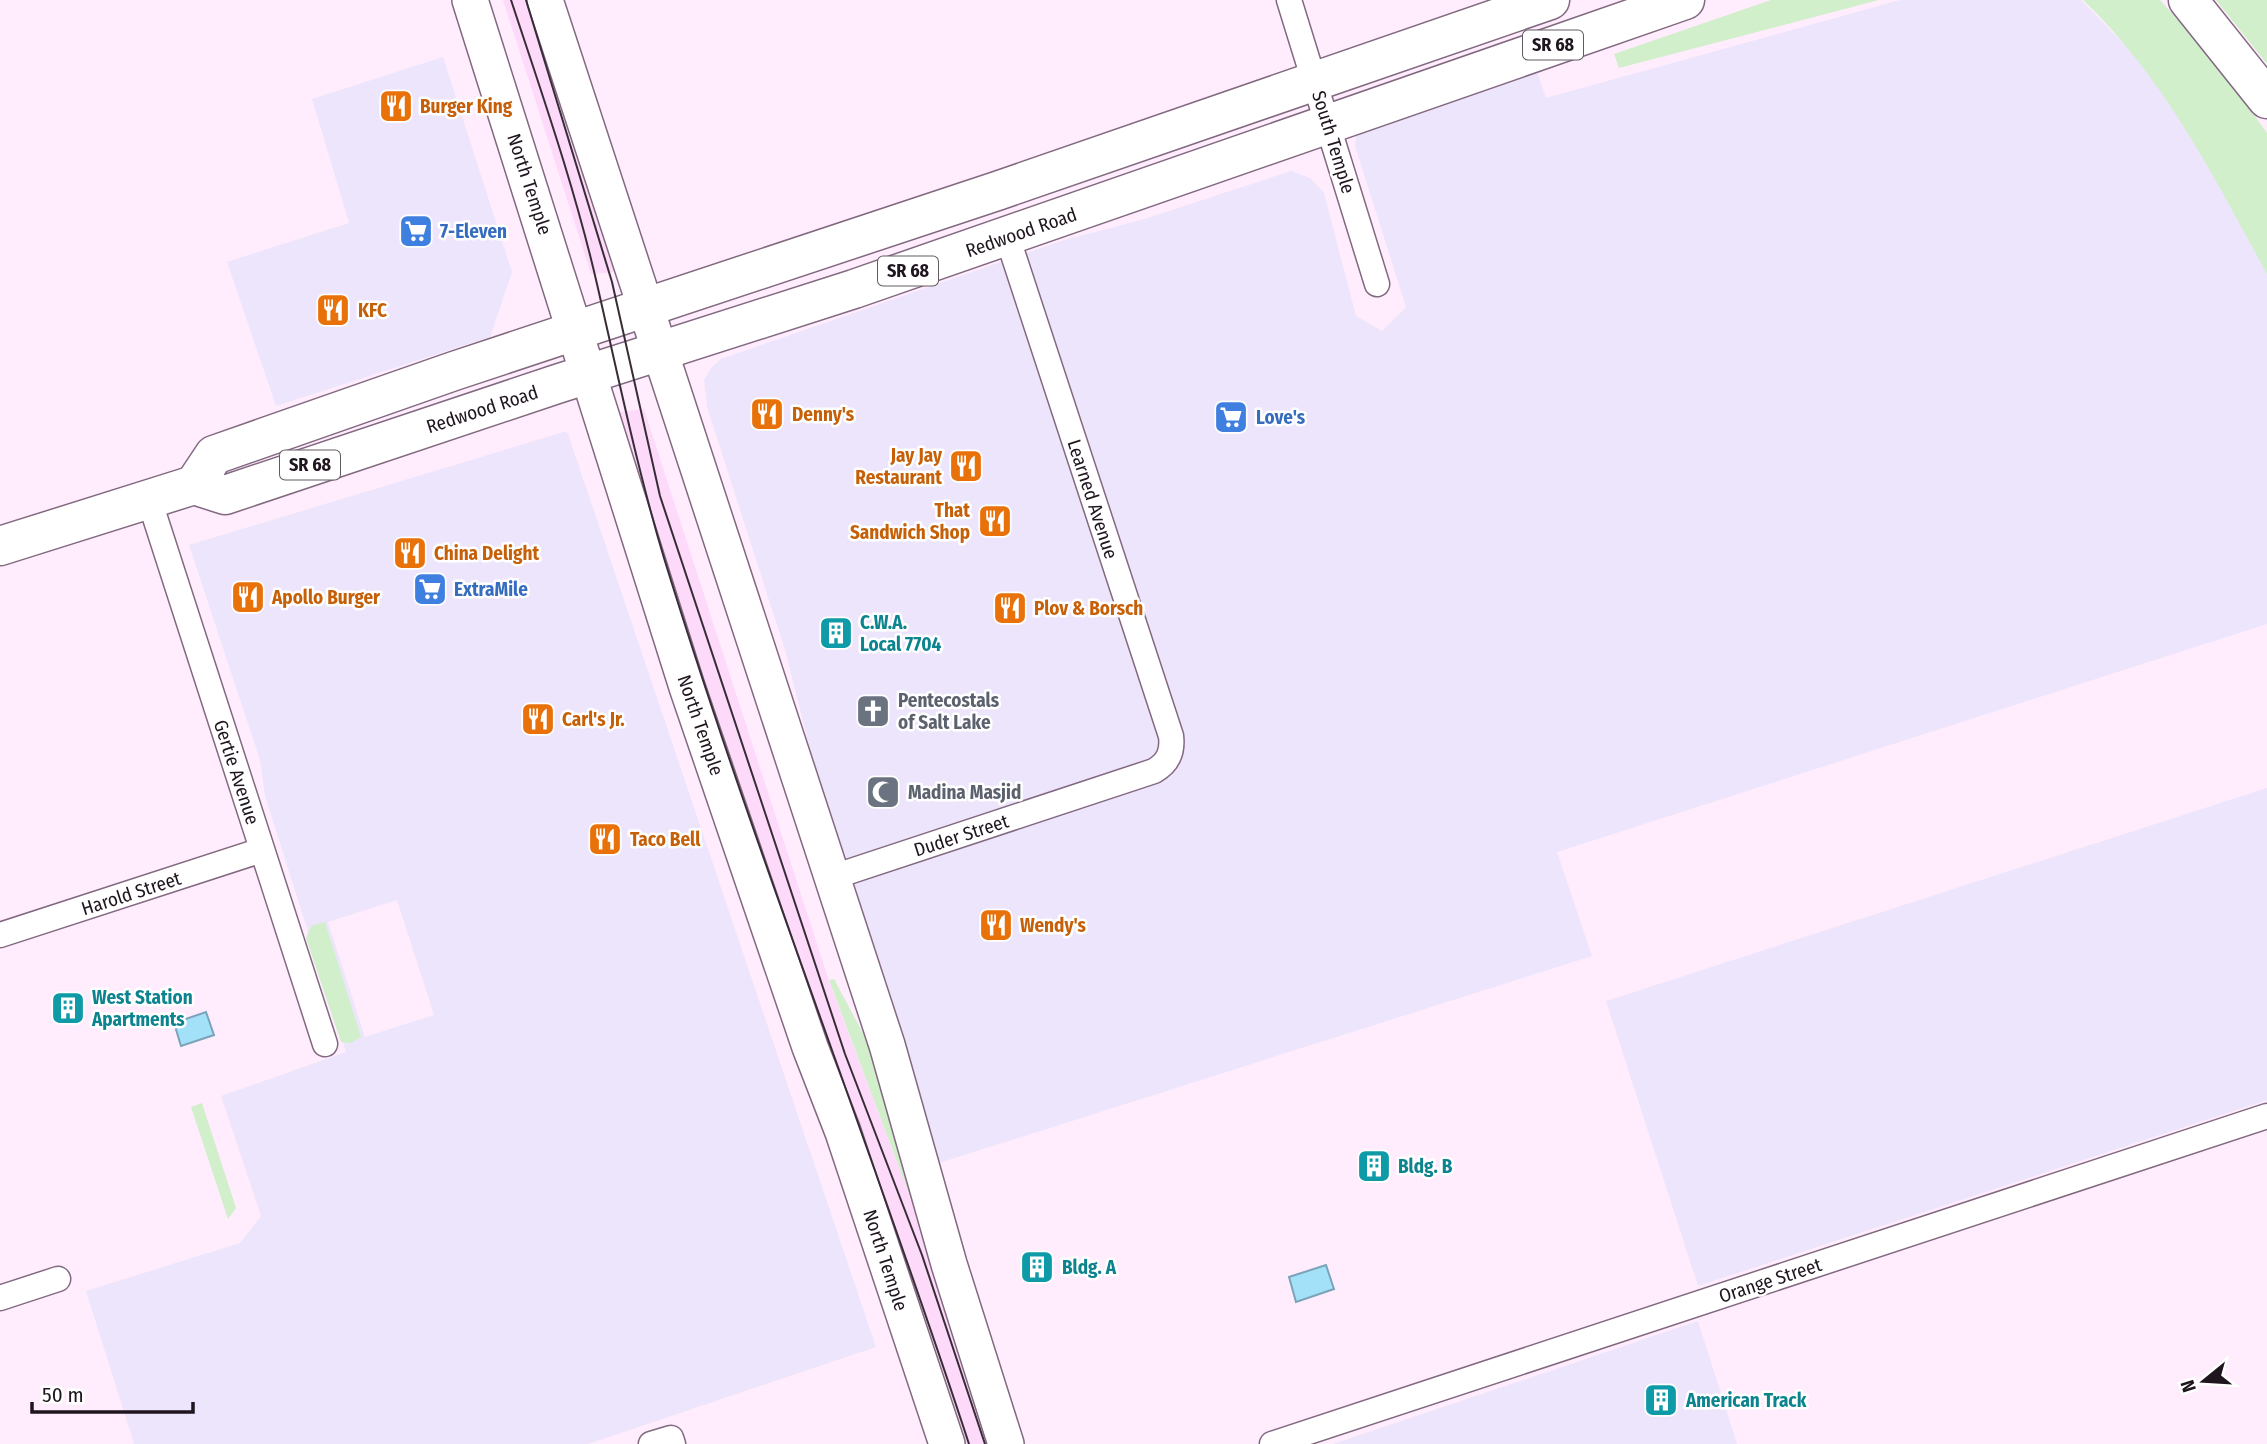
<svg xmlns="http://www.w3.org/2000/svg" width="2267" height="1444" font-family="'Fira Sans Condensed',sans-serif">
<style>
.commercial{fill:#ede5fb;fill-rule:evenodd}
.built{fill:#fddafa}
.green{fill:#d1efca}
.water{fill:#a3e1f9;stroke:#7ba4b8;stroke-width:2}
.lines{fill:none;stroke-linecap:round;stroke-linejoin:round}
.street-casing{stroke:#826980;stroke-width:27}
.secondary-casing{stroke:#826980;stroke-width:38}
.primary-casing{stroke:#826980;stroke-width:41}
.highway-casing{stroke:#826980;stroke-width:41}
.street{stroke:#fff;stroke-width:24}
.secondary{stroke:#fff;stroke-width:35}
.primary{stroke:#fff;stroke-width:38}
.highway{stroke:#fff;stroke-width:38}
.tram{stroke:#382d37;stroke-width:2}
.labels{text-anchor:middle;stroke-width:5;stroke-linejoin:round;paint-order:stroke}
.shield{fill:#fff;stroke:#625b62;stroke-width:2}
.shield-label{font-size:18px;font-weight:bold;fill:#1f151f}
.food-label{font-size:19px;font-weight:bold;fill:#c56008;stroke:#fff;text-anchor:start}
.street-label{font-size:19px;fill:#1f151f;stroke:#fff}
.shop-label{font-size:19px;font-weight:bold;fill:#366cbe;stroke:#fff;text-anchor:start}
.culture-label{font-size:19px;font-weight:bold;fill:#0d838f;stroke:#fff;text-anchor:start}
.worship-label{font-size:19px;font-weight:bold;fill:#5b616d;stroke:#fff;text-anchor:start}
</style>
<rect width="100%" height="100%" fill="#ffedfd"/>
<path class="commercial" d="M1900,0H2081L2174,95L2267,264V624L1557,852L1592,956L936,1164L828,820L785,650L707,407L704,380L711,368L721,359L1061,241L1141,220L1291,171L1310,178L1324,193L1356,316L1382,331L1406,307L1355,146L1356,136L1360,131L1537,72L1546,98Z
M443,57L512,272L490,337L276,406L227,262L349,223L312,99Z
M567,431L876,1347L588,1444H134L86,1291L240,1243L261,1216L221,1096L346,1052L265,796L260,760L189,545ZM397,900L434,1015L365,1037L328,922Z
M2267,788V1100L1698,1286L1606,1001Z
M1698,1321L1737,1444H1333Z"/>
<path class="built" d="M503,0H535L617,272L591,274Z
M644,409L830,984L912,1202L993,1444H964L903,1262L810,1016L619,412Z"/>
<path class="green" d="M1771,0H1879L1619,68L1614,54Z
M2083,0H2160L2221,69L2267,133V274C2214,177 2164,77 2083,0Z
M2216,0H2267V64Z
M325,922L361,1037L351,1043L341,1042L306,938L311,926Z
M834,979L873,1052L915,1200L912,1202L829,980Z
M202,1103L236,1208L228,1219L191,1107Z"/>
<path class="water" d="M206,1012L214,1035L181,1046L174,1023Z
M1326,1265L1334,1289L1296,1302L1289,1277Z"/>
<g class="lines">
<g class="street-casing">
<path id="street" d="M1289,0L1377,284
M149,499L325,1044
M833,877L1154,771C1168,763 1173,752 1171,736L1007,236
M0,935L262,850
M0,1298L58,1279
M651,1444L671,1438L673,1444
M1272,1444L2267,1116"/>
</g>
<g class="secondary-casing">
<path id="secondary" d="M470,0L687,687L810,1047L843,1132L947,1444
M545,0L887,1045L949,1264L1006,1444"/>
</g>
<g class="primary-casing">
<path id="primary" d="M194,485L214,455L454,371L997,191L1550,0
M0,546L194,485L225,495L557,384L854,289L1685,0"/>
</g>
<g class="highway-casing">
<path id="highway" d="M2188,0L2267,99"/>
</g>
<use href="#street" class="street"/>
<use href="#secondary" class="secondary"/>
<use href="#primary" class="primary"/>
<use href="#highway" class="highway"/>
<path class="tram" d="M511,0C542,94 575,188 597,284C618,376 637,468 664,558C756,857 872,1147 969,1444
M526,0L612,282L660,496L845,1054L922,1255L985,1444"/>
</g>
<defs>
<g id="restaurant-square" transform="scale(1.75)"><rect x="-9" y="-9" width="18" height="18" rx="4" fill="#e8710a" stroke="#fff"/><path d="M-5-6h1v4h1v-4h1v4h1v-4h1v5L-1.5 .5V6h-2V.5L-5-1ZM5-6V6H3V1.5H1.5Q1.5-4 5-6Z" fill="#fff"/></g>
<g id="supermarket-square" transform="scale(1.75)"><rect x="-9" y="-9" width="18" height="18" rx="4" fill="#3f7fe0" stroke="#fff"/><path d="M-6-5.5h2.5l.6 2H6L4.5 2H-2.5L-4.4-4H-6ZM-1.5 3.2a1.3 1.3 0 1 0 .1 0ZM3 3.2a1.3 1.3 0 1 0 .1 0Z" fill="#fff"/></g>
<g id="building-square" transform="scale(1.75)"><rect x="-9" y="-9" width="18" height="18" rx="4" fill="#0f9aa8" stroke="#fff"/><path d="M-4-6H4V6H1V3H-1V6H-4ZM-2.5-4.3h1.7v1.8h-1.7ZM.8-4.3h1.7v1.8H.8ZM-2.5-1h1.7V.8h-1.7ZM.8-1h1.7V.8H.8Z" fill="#fff"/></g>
<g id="church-square" transform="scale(1.75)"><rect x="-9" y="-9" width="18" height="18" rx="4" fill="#6b7280" stroke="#fff"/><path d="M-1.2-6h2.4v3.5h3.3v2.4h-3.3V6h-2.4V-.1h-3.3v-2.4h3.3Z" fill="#fff"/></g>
<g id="mosque-square" transform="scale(1.75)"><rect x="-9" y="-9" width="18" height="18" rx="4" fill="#6b7280" stroke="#fff"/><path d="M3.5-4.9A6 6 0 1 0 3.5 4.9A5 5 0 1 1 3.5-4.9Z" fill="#fff"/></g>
</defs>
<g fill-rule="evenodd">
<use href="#restaurant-square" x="396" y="106"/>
<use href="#supermarket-square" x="416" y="231"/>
<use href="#restaurant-square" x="333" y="310"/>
<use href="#restaurant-square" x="767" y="414"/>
<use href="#supermarket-square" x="1231" y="417"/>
<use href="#restaurant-square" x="966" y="466"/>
<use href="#restaurant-square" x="995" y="521"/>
<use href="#restaurant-square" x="410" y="553"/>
<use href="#supermarket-square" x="430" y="589"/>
<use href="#restaurant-square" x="248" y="597"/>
<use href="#restaurant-square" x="1010" y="608"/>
<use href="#building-square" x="836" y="633"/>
<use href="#church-square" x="873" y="711"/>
<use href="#restaurant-square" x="538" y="719"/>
<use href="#mosque-square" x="883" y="792"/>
<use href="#restaurant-square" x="605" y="839"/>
<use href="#restaurant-square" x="996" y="925"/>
<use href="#building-square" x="68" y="1008"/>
<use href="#building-square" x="1374" y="1166"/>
<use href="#building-square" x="1037" y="1267"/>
<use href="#building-square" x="1661" y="1400"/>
</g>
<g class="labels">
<g class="shield">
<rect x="1523" y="30.5" width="60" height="29" rx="5"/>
<rect x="878" y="256.5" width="60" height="29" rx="5"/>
<rect x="280" y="450.5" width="60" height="29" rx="5"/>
</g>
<g class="shield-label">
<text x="1553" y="51">SR 68</text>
<text x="908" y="277">SR 68</text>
<text x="310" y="471">SR 68</text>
</g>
<g class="food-label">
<text x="420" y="113">Burger King</text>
<text x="358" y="317">KFC</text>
<text x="792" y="421">Denny's</text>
<text x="942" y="462" text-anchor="end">Jay Jay<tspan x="942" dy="22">Restaurant</tspan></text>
<text x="970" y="517" text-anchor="end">That<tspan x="970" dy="22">Sandwich Shop</tspan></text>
<text x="434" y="560">China Delight</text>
<text x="272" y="604">Apollo Burger</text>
<text x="1034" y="615">Plov &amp; Borsch</text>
<text x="562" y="726">Carl's Jr.</text>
<text x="630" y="846">Taco Bell</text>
<text x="1020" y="932">Wendy's</text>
</g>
<g class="street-label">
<text transform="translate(1334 142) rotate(73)" y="7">South Temple</text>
<text transform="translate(530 184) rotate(72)" y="7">North Temple</text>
<text transform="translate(1021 232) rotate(-19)" y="7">Redwood Road</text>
<text transform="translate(482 409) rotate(-18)" y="7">Redwood Road</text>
<text transform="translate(1093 499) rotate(72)" y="7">Learned Avenue</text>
<text transform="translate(701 725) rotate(71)" y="7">North Temple</text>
<text transform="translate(237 772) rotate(72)" y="7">Gertie Avenue</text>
<text transform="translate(961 835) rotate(-18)" y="7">Duder Street</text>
<text transform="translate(131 893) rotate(-18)" y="7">Harold Street</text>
<text transform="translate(886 1260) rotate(72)" y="7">North Temple</text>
<text transform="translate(1770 1280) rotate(-18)" y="7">Orange Street</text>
</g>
<g class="shop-label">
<text x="440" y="238">7-Eleven</text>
<text x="1256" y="424">Love's</text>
<text x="454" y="596">ExtraMile</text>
</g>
<g class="culture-label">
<text x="860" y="629">C.W.A.<tspan x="860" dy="22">Local 7704</tspan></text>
<text x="92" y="1004">West Station<tspan x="92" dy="22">Apartments</tspan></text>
<text x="1398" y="1173">Bldg. B</text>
<text x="1062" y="1274">Bldg. A</text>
<text x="1686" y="1407">American Track</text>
</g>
<g class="worship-label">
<text x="898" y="707">Pentecostals<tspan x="898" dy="22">of Salt Lake</tspan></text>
<text x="908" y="799">Madina Masjid</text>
</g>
</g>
<g transform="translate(2204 1381) rotate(252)" stroke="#ffffff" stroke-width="5" paint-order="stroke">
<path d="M0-5L12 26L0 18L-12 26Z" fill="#1f151f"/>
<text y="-10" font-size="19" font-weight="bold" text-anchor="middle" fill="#1f151f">N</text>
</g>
<path d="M32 1402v10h161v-10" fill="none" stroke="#1f151f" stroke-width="3.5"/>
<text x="42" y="1402" font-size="21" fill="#1f151f" stroke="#ffffff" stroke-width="5" paint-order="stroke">50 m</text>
</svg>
